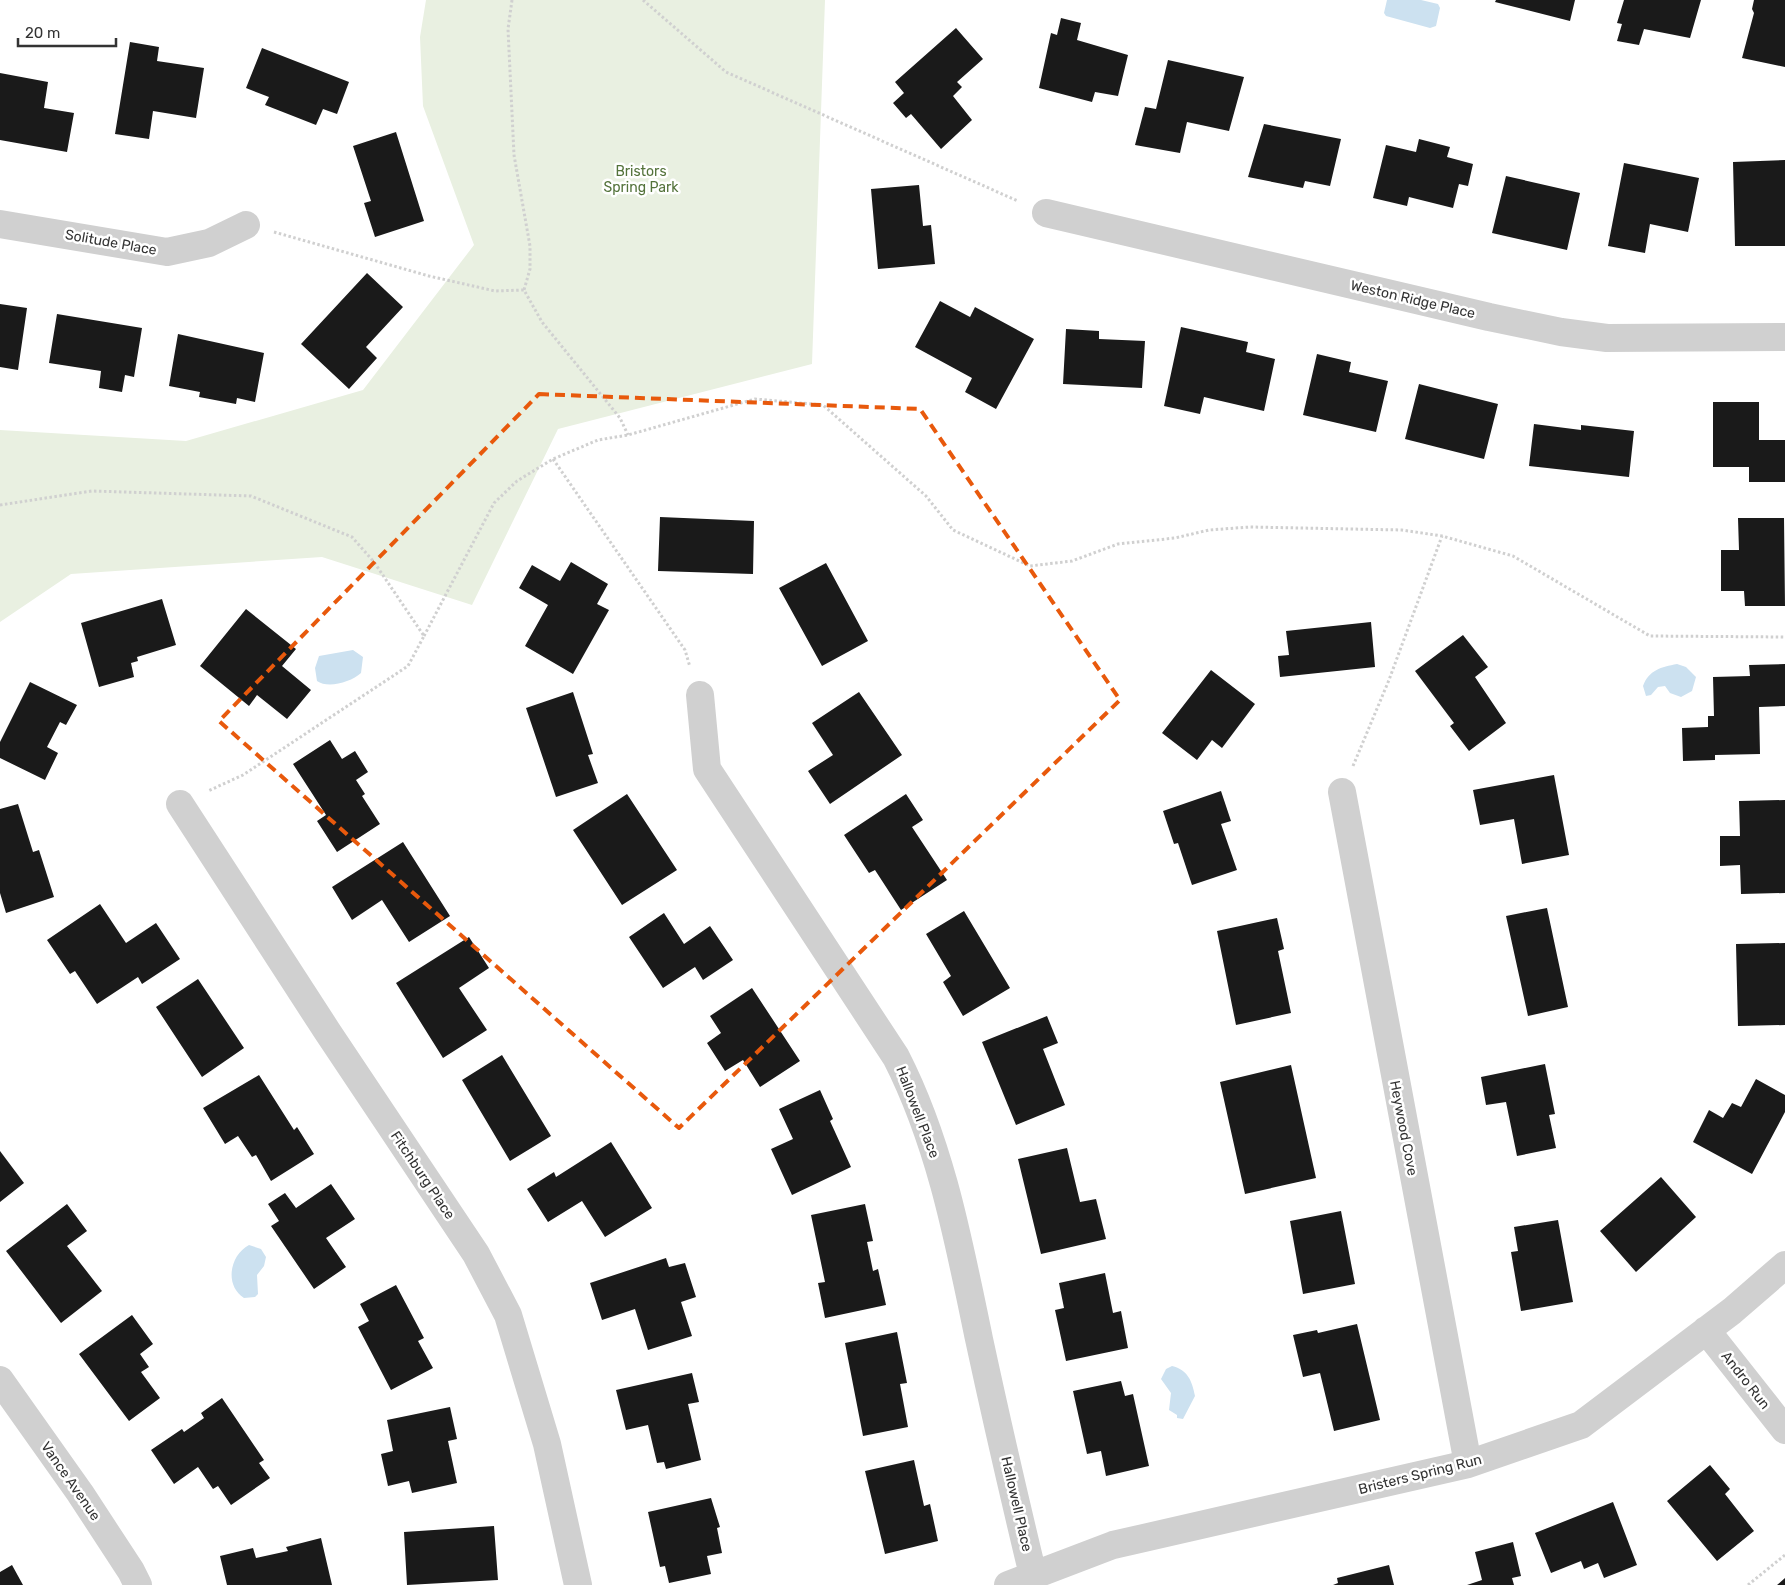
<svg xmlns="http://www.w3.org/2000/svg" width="1785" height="1585" font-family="Rubik,sans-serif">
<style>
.green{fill:#e9f0e1}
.water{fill:#cce1f0}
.building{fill:#1a1a1a}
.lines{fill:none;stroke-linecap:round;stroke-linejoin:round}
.path{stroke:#d0d0d0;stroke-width:3;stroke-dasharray:2.5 2.5;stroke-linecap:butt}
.minor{stroke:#d0d0d0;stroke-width:28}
.marked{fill:none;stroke:#e8590c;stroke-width:4;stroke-dasharray:10 6;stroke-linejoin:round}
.labels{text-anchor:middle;stroke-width:5;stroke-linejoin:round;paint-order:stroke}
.park-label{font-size:14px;fill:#54733b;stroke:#fff}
.street-label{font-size:14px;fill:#333;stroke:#fff}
</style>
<rect width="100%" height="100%" fill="#fff"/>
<path class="green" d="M426,0H825L812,364L558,429L472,605L322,557L71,574L0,622V430L186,441L363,390L474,245L423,106L420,37Z"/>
<path class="water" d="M1387,0H1421L1438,4L1440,8L1436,26L1430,28L1386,16L1384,13Z
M353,650L363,657L361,673C351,682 328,689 317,681L315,668L319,656Z
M1677,664L1686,667L1696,677L1692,691L1681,697L1670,693L1665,686L1658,687L1651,695L1646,696L1643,686C1649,670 1661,667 1677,664Z
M249,1245L261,1249L266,1257L264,1266L257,1275L258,1294L255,1297L244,1298C224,1285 230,1255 249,1245Z
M1172,1366C1188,1370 1192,1381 1195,1396L1183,1419L1177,1418V1415L1169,1410L1171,1393L1161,1379L1166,1369Z"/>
<path class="building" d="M1496,0H1575L1570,21L1495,2Z
M1624,0H1701L1690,38L1644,29L1639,45L1617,41L1622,24L1617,23Z
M1754,0H1785V67L1742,58L1754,13L1752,9Z
M1061,18L1081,23L1077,40L1128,55L1118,96L1095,92L1092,102L1039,88L1051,33L1057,35Z
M956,28L983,59L957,82L962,87L953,96L972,120L941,149L911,114L906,118L893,103L904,93L895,82Z
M130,42L159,47L157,61L204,68L196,118L153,111L149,139L115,134Z
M262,48L349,82L337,114L323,109L316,125L265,105L269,97L246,88Z
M1168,60L1244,77L1229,131L1187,122L1180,153L1135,145L1145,107L1156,109Z
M0,73L48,82L44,108L74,113L67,152L0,140Z
M1264,124L1341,139L1330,186L1305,181L1303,188L1248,177Z
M396,132L424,221L375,237L364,203L371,201L353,146Z
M1419,139L1450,147L1447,157L1473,164L1468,186L1459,184L1453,208L1409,197L1407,206L1373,198L1386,145L1416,152Z
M1785,160V246H1735L1733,162Z
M1624,163L1699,178L1688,232L1650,224L1645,253L1608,246Z
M1506,176L1580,193L1567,250L1492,233Z
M919,185L923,226L931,225L935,264L878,269L871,189Z
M367,273L403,307L366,347L377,358L349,389L301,344Z
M940,301L970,317L975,307L1034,339L996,409L965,392L972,378L915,347Z
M0,304L27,308L18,370L0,367Z
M57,314L142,328L134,377L125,375L122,392L99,388L101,371L49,363Z
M1181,327L1248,342L1246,352L1275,359L1264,411L1204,397L1200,414L1164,406Z
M1066,329L1099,331V339L1145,341L1142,388L1063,384Z
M178,334L264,353L255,402L237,398L236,404L199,397L200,392L169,386Z
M1317,354L1351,362L1349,372L1388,381L1376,432L1303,415Z
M1419,384L1498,404L1484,459L1405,439Z
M1713,402H1759V440H1785V482H1749V467H1713Z
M1534,424L1581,430V425L1634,431L1629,477L1529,466Z
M660,517L754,521L753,574L658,571Z
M1738,518H1784L1785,606H1745L1744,591H1721V550H1739Z
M571,562L608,584L597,604L609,610L573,674L525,646L548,605L519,588L532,565L560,581Z
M826,563L868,641L822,666L779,588Z
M162,599L176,645L137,657L138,661L131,663L134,677L99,687L81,623Z
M246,609L296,649L282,666L311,690L287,719L257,695L249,706L200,666Z
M1371,622L1375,667L1280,677L1278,656L1289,655L1286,631Z
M1463,635L1488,667L1475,677L1506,723L1469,751L1450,726L1454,723L1415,671Z
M1785,664V706L1759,707L1760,754L1715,755V760L1683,761L1682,728L1708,727V716H1714L1713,677L1750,676L1749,665Z
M1211,670L1255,704L1222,748L1212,740L1197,760L1162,733Z
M30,682L77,705L66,725L60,722L47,747L58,753L45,780L0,758V742Z
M573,692L593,754L588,755L598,783L556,797L526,708Z
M859,692L902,755L830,804L808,771L833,755L812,723Z
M330,740L342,759L355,751L368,772L356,780L365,794L362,796L380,824L337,852L317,821L326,815L293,764Z
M1554,775L1569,855L1522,864L1514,819L1480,825L1473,790Z
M1221,791L1231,821L1221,824L1237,870L1192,885L1178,843L1174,844L1163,811Z
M627,794L677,870L622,905L573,830Z
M906,794L923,820L912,827L947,880L901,910L875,870L869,873L844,835Z
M1785,800V893L1741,894L1740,865L1720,866V836H1740L1739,801Z
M18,804L33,852L39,850L54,897L6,913L0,893V809Z
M403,842L450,916L409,942L382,900L352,920L332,887Z
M100,904L126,943L156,923L180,959L142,984L138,977L97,1004L75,971L70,974L47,940Z
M1547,908L1568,1007L1528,1016L1506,916Z
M964,911L1010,988L963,1016L943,982L951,976L926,934Z
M664,913L684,944L710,926L733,960L703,980L695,967L663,988L629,937Z
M1277,918L1284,949L1278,951L1291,1013L1236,1025L1217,931Z
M469,937L489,968L459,988L487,1030L443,1058L396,983Z
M1785,943V1025L1738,1026L1736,944Z
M198,979L244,1048L202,1077L156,1007Z
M752,988L800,1061L760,1087L743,1060L725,1071L707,1043L721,1033L710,1016Z
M1047,1016L1058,1043L1043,1049L1065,1105L1016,1125L982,1042Z
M502,1055L551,1136L510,1161L462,1080Z
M1545,1064L1555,1114L1549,1115L1556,1148L1517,1156L1506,1102L1486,1105L1481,1077Z
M1291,1065L1316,1178L1245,1194L1220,1082Z
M259,1075L294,1130L297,1127L314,1154L271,1181L256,1155L252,1157L238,1136L225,1144L203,1108Z
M1756,1079L1785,1095V1112L1752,1174L1693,1142L1709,1110L1723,1118L1732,1103L1741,1107Z
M820,1090L833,1119L830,1121L851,1167L792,1195L771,1149L793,1139L779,1109Z
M611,1142L652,1208L605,1237L582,1201L548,1222L527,1189L554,1172L556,1177Z
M1067,1148L1080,1202L1096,1199L1106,1239L1041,1254L1018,1159Z
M0,1151L24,1183L0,1202Z
M1661,1177L1696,1217L1636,1272L1600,1231Z
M331,1184L355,1219L326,1238L346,1267L314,1289L271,1226L279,1221L268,1204L285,1193L296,1208Z
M67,1204L87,1231L67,1246L102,1291L61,1323L6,1251Z
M865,1204L873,1241L867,1242L873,1271L878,1269L886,1305L825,1318L818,1283L825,1282L811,1215Z
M1341,1211L1355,1284L1303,1294L1290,1221Z
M1558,1220L1573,1302L1521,1311L1511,1252L1518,1251L1514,1227Z
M666,1258L669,1267L685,1263L696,1297L681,1302L692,1336L648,1350L635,1309L602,1320L590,1283Z
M1105,1273L1113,1313L1121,1311L1128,1348L1066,1361L1055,1310L1064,1308L1059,1283Z
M396,1285L424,1338L418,1341L433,1368L391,1390L358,1327L369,1321L360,1304Z
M132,1315L153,1344L140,1354L149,1367L141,1372L160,1398L129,1421L79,1354Z
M1357,1324L1380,1420L1334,1431L1320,1373L1303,1377L1293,1335L1317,1330L1318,1333Z
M897,1332L907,1383L900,1384L908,1427L863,1436L845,1343Z
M692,1373L699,1402L688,1404L701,1460L666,1469L664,1462L657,1463L648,1425L626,1430L616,1390Z
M1121,1381L1125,1396L1133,1394L1149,1466L1106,1476L1101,1451L1087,1454L1073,1391Z
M222,1398L264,1460L259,1463L270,1478L231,1505L218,1486L213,1489L198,1467L174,1484L151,1450L182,1429L184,1432L204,1418L201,1413Z
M450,1407L457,1439L448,1441L457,1483L412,1493L409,1481L388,1486L381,1454L393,1451L387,1420Z
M914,1460L924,1506L930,1504L938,1541L885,1554L865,1471Z
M1710,1465L1730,1489L1725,1494L1754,1531L1717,1561L1667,1501Z
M711,1498L720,1527L717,1528L722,1553L707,1556L711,1574L669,1583L665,1566L660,1567L648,1512Z
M1613,1502L1637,1565L1604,1578L1598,1563L1584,1569L1581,1561L1551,1573L1535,1533Z
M494,1526L498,1580L407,1585L404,1532Z
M321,1538L332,1585H227L220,1556L253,1548L256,1558L288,1551L286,1547Z
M1513,1542L1521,1576L1512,1578L1514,1585H1467L1482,1580L1475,1552Z
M12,1565L23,1585H0V1572Z
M1389,1565L1394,1585H1333L1338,1583L1337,1578Z
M1785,1578V1585H1777Z"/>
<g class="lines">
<path class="path" d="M512,0L508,29L514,155L530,246V269L524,290
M643,0L726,72L1018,201
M274,232L429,276L495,291L524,290L542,322L620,418L628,435
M553,459L685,650L690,667
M0,505L92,491L251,496L352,537L374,562L424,636L408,666L243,775L208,791
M424,636L494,503L517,481L553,459L598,440L628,435L755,399L823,405L926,496L953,530L1030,566L1072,561L1118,544L1175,538L1209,530L1250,527L1402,530L1442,536L1513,556L1650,636L1785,637
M1353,766L1389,680L1442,536
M1748,1585L1785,1555"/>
<path class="minor" d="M1046,213L1489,317L1561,332L1607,338L1785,337
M0,224L167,252L209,243L246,225
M700,695L707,769L896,1057C941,1145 959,1243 979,1339C996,1418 1014,1496 1033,1575
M1342,792L1468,1464
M180,804L327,1031L476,1254L508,1315L547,1444L578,1585
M1706,1330L1785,1430
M0,1380L80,1493L131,1571L138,1585
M1008,1585L1113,1545L1468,1464L1581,1425L1732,1311L1785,1265"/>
</g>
<path class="marked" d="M539,394L920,409L1120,700L679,1128L219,721Z"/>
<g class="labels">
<g class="park-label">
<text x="641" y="176">Bristors<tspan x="641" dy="16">Spring Park</tspan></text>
</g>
<g class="street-label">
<text transform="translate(111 242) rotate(10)" y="5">Solitude Place</text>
<text transform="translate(1413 299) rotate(13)" y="5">Weston Ridge Place</text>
<text transform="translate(918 1112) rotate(69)" y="5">Hallowell Place</text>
<text transform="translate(1404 1128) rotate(79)" y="5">Heywood Cove</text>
<text transform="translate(423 1175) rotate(56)" y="5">Fitchburg Place</text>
<text transform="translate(1746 1380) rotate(52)" y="5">Andro Run</text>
<text transform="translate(1420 1474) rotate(-14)" y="5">Bristers Spring Run</text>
<text transform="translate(71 1481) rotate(55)" y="5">Vance Avenue</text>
<text transform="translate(1017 1504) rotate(77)" y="5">Hallowell Place</text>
</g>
</g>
<path d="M18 38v8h98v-8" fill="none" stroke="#333333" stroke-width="2.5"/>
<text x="25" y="38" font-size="15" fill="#333333" stroke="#ffffff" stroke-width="4" paint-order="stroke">20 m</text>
</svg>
